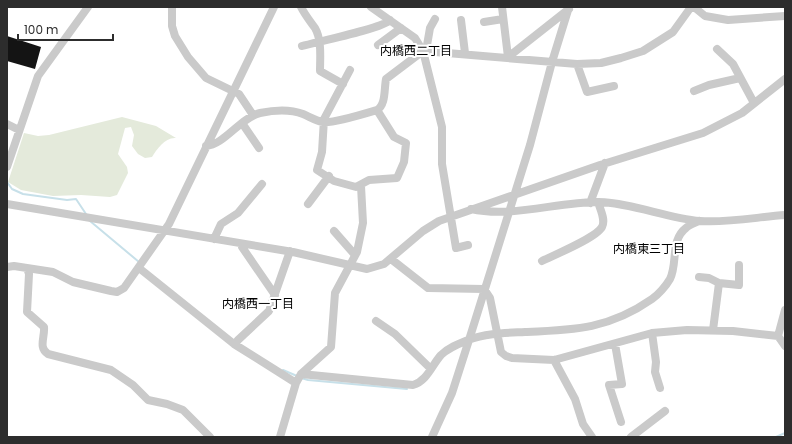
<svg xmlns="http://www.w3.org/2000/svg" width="792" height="444" font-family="Poppins,'Noto Sans JP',sans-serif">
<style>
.green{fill:#e4eadb}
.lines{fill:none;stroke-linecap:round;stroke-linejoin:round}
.stream{stroke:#c7e0e9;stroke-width:2}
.building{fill:#141414}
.minor{stroke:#cacaca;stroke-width:8}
.labels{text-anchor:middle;stroke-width:4;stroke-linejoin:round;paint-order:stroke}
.neighbourhood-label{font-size:12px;fill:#000;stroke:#fff}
</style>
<rect width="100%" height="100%" fill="#fff"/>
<path class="green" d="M122,117L156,126L176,138C165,137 157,149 152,157L145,158L138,154L132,146L134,135L131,127L125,128L118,154L127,167L128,173L117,195L110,197L81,195L53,196L21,190L8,182L24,133L38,136L49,135Z"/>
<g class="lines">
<path class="stream" d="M7,182L12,189L23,194L67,200L76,199L86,214
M90,221L139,262
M283,370L297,376
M301,378L308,380L407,389
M776,437L785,433"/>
</g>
<path class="building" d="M7,36L41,47L35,69L7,61Z"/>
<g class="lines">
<path class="minor" d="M172,7V26L175,36L188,57L206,78L239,94L253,115
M301,7C305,15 310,21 315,28C322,40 320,58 320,71L343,84
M371,7L415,38L423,51L442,127V164L456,248L468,245
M502,7L508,57
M694,7L705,16L728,20L785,16
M461,20L465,53
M484,22L503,19
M378,45L401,28
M302,46C316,42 384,28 390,20
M717,49L733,64L754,103
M426,51L430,28L435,19
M508,57L569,9
M577,64L587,92L614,86
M350,70L324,119L322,152L317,170L334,181L356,187L369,180L397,178L404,162L406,143L394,137L377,110
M694,91L709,85L740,78
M242,123L259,148
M7,124L19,130
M206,146C224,145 240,118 260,113C274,110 290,109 303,114C310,117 316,121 323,122C331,124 367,113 377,110C386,105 384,89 386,79L423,51L577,64L601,63L621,58L643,51L673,32L691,7
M7,167L38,76L88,7
M590,203L605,163
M7,204L293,252L367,269L384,264L423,231L439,221L600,165L703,133L742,113L785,79
M308,204L329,176
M471,209C512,218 556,202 598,202C633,203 666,218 700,221C728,223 757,217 785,215
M334,231L355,255
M214,239L221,224L238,213L262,184
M243,244L242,247L275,295
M391,259L428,288L484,289L490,298L501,352L506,356L512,358L554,360L652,333L687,330L733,331L778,336
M542,261C554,255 596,238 602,227C606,220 600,209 598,202
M7,267L14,266L53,272L73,282L111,291L117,292L124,288L169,224L274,7
M27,268L29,274L27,312L44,327C45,337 38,348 48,354L111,370L133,385L148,400L167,404L183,410L210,437
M139,268L234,344L296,383
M699,277L709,278L719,283L713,330
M719,283L739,285V265
M785,310L778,336L785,346
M376,321L395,334L431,369
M652,333L656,362L655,372L660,388
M235,344L238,340L269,311L290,251
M615,344L622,384L609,385L621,422
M554,360L575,399L583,424L592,437
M301,374L413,385C427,381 432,365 441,355C448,348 458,344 468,340C486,333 506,333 525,332C575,330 609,329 652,299C658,295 666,286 670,279C678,263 670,240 686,228C689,225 695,223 699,221
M280,437L296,383L301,374L331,347L335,293L357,252L363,223L361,186
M432,437L452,393L469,340L530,145L552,62L569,7
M631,437L665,411"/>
</g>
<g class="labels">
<g class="neighbourhood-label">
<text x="416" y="55">内橋西二丁目</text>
<text x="649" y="253">内橋東三丁目</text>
<text x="258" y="308">内橋西一丁目</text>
</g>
</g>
<rect width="792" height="444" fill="none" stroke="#2d2d2d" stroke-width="16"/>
<path d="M18 34v6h95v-6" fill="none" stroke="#2d2d2d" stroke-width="2"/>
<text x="24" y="34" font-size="12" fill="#2d2d2d" stroke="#ffffff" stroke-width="3" paint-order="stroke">100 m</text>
</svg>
